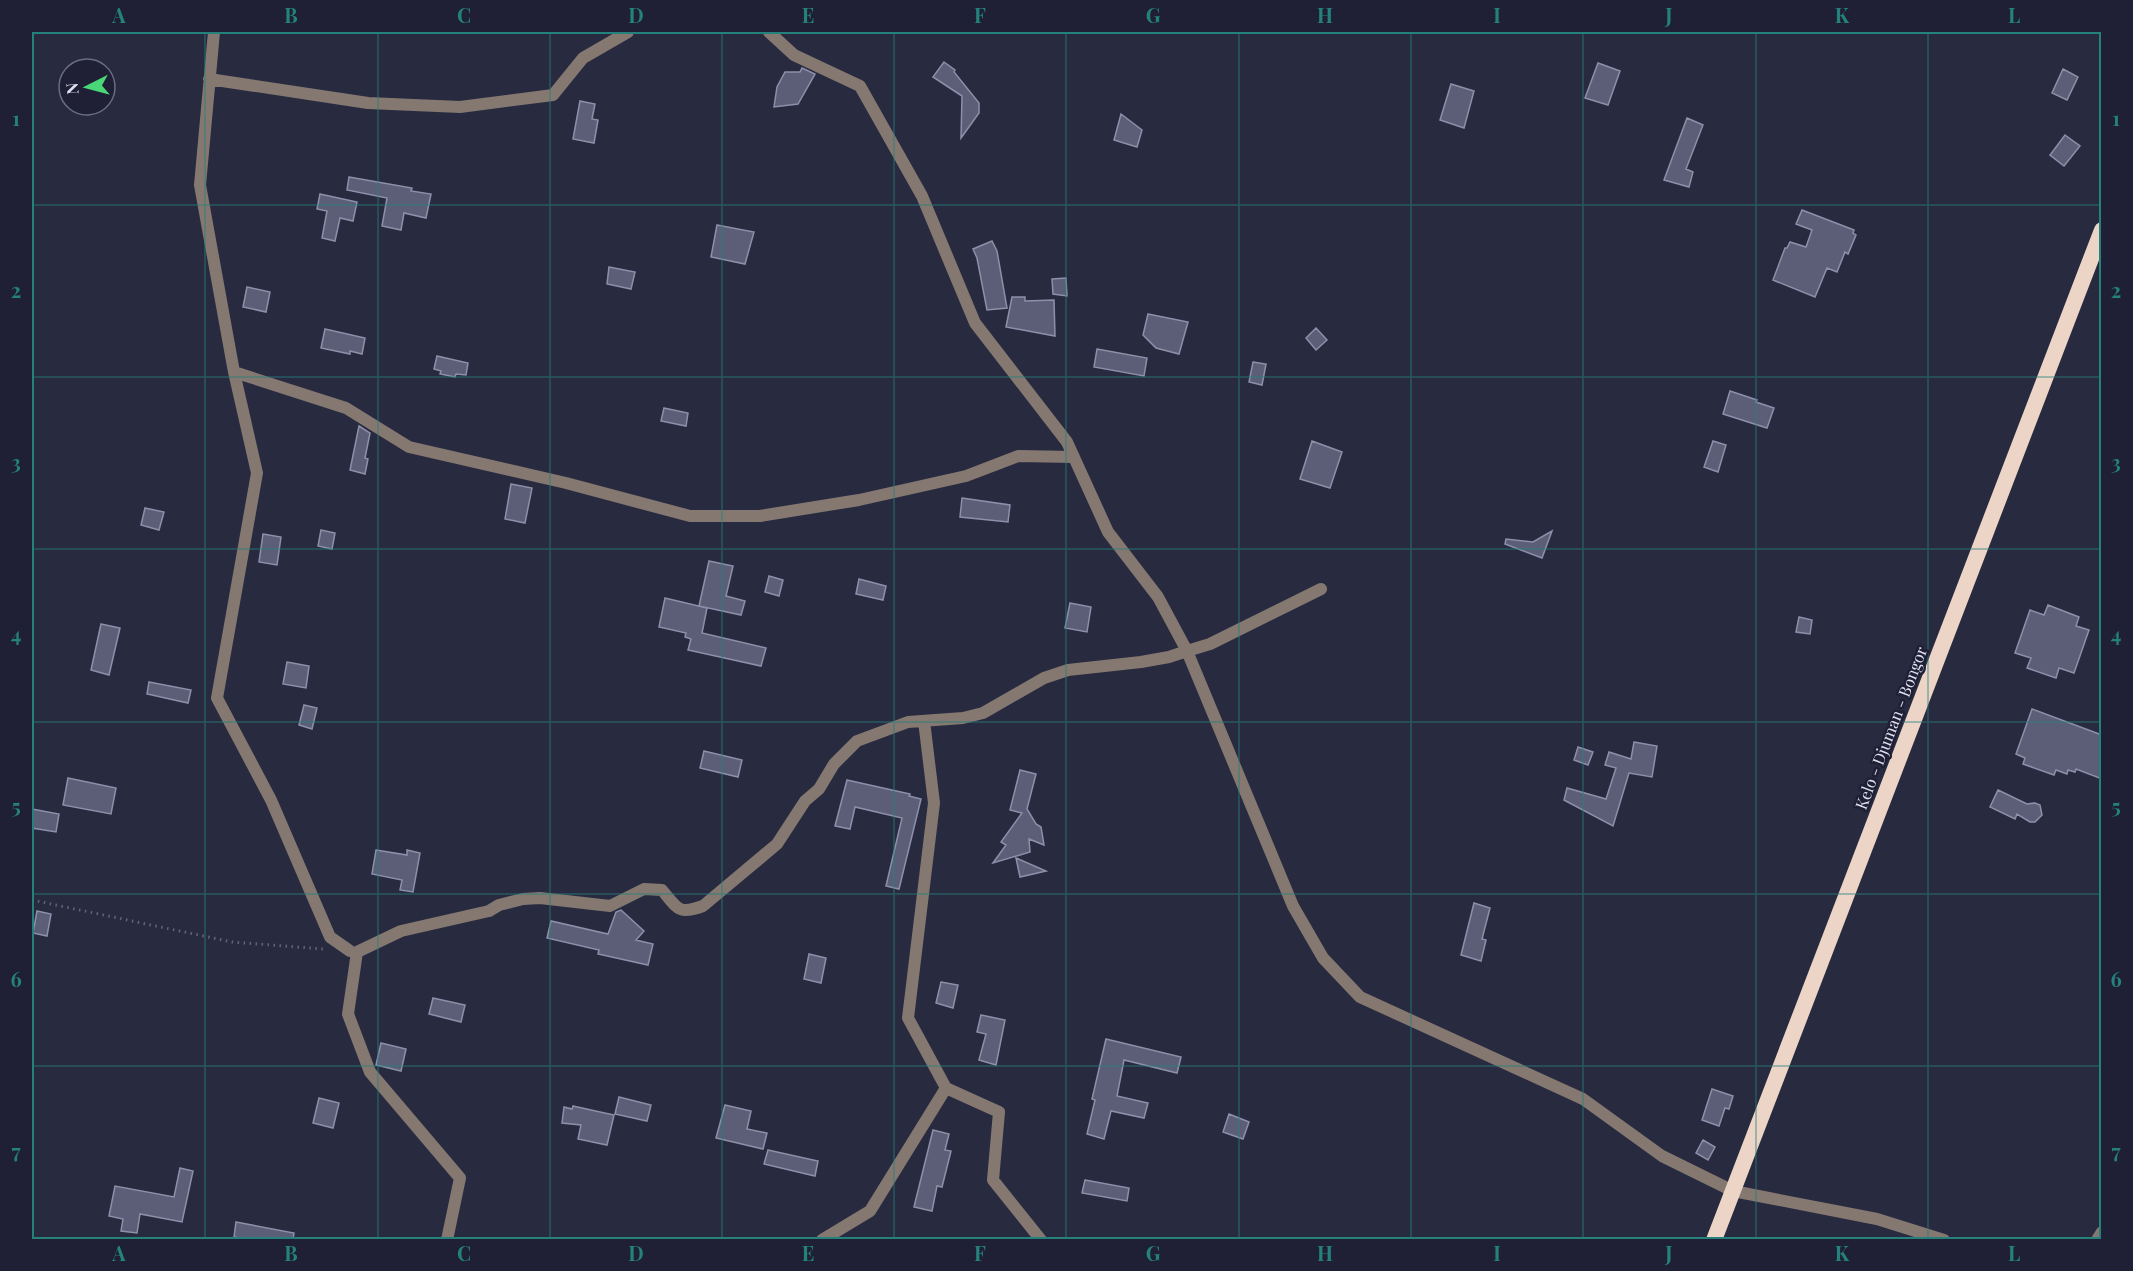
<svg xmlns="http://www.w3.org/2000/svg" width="2133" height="1271" font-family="'Playfair Display',serif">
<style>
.building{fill:#5c5e77;stroke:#8d90aa;stroke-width:1.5}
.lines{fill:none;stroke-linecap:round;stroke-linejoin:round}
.path{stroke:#626477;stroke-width:3;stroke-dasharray:1.5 4.5;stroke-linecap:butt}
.minor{stroke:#847871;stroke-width:12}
.trunk{stroke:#ecd5c6;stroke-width:16}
.grid{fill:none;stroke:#24817b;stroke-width:1.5;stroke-opacity:0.55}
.labels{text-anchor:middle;stroke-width:5;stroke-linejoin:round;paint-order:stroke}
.street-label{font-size:16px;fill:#dfe1ef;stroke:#1f2035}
.neatline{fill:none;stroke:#24817b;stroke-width:2}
.grid-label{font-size:20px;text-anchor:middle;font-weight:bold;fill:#24817b}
</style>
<rect width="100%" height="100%" fill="#282a3f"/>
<path class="building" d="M944,62L955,70L954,72L979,103V113L961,138L962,96L933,77Z
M1598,63L1620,71L1608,105L1585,98Z
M802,68L815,74L798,104L774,107L777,87L785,72H800Z
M2063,69L2078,77L2067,100L2052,93Z
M1451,84L1474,91L1464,128L1440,120Z
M580,101L595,104L592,119L598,120L594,143L573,139Z
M1121,114L1142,130L1137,147L1114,140Z
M1687,118L1703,125L1686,169L1693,172L1689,187L1664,180Z
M2065,135L2080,146L2064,166L2050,155Z
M349,177L412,188L411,191L431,194L426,218L404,213L401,230L382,226L387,198L347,190Z
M320,194L357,202L353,221L340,218L335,241L322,238L327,211L317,209Z
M1802,210L1854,230L1853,233L1856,235L1848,254L1845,252L1837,272L1827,268L1815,297L1773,280L1785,248H1787L1790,242L1806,247L1812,230L1796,224Z
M717,225L754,232L745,264L711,257Z
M992,241L997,251L1007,308L987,310L977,258L973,249Z
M609,267L635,272L631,289L607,284Z
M1066,278L1067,296L1053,294L1052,279Z
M247,287L270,292L266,312L243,307Z
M1012,297H1025V301L1054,300L1055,336L1006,327Z
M1148,314L1188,322L1179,354L1156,348L1143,335Z
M1316,328L1327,340L1316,350L1306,338Z
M325,329L365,338L362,354L350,351V354L321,348Z
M1097,349L1147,358L1144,376L1094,367Z
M437,356L468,363L466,375L456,374L455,377L440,374L441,371L434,369Z
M1253,362L1266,364L1262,385L1249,382Z
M1730,391L1757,400L1756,402L1774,408L1767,428L1723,414Z
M664,408L688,413L686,426L661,421Z
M359,426L370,433L365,458L368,459L365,474L350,470Z
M1312,441L1342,452L1330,488L1300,479Z
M1713,441L1726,445L1718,472L1704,467Z
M511,484L532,488L525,523L505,519Z
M962,498L1010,505L1008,522L960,517Z
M145,508L164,512L159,530L141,525Z
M321,530L335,533L332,549L318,546Z
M1552,531L1542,558L1505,544L1506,539L1533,542Z
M263,534L281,537L277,565L259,562Z
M709,561L733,566L726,596L745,601L741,615L699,606Z
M769,576L783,580L779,596L765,592Z
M859,579L886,586L883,600L856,594Z
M665,598L707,608L702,633L766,648L761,666L688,650L691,639L685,637L686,633L659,627Z
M1070,603L1091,607L1087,632L1065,628Z
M2048,605L2079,617L2076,626L2089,630L2074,673L2059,668L2056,678L2027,668L2031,658L2015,653L2030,610L2044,615Z
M1799,617L1812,620L1810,634L1796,632Z
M101,624L120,628L109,675L91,670Z
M287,662L309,666L306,688L283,684Z
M149,682L191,690L188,703L147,694Z
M304,705L317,708L312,729L299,725Z
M2032,709L2102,735V779L2076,769L2075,772L2068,770L2067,774L2056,770L2054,775L2023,764L2025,758L2016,754Z
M1634,742L1657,746L1652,777L1629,773L1613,826L1564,800L1567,788L1606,799L1616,768L1605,765L1609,752L1631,759Z
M1578,747L1593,752L1588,765L1574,760Z
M704,751L742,760L738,777L700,768Z
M1020,770L1036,774L1027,809L1036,824L1041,827L1044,845L1029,839L1030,852L993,863L1006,845L1001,842L1022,813L1010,810Z
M68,778L116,788L111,814L63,805Z
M847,780L910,794L909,796L921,799L899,889L886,886L902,818L855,807L850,829L835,826Z
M1998,790L2027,804L2035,803L2040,805L2042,815L2035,822H2030L2017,814L2015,819L1990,807Z
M32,809L59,814L56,832L32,828Z
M376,850L407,855V850L420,853L413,892L400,890L402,880L372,874Z
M1016,858L1046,871L1020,877Z
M1474,903L1490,908L1482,939L1486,940L1481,961L1461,955Z
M621,910L644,931L636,940L653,944L648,965L598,954L599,950L547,938L551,921L608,934L616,912Z
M37,911L51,914L47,936L33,933Z
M809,954L826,958L821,983L804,979Z
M941,982L958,985L953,1008L936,1003Z
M433,998L465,1005L461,1022L429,1014Z
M981,1015L1005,1020L996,1065L979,1060L986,1034L977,1032Z
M1106,1039L1181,1057L1177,1073L1124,1060L1117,1096L1148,1103L1144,1118L1111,1111L1104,1139L1087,1134L1095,1100L1092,1099Z
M381,1043L406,1049L401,1071L376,1065Z
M1712,1089L1733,1096L1729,1109L1725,1108L1719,1126L1702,1120Z
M619,1097L651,1105L647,1121L615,1114Z
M319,1098L339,1103L333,1128L313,1123Z
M725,1105L751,1111L747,1129L767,1133L763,1149L716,1138Z
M573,1106L614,1115L607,1145L578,1139L581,1125L562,1123L564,1107L572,1109Z
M1229,1114L1249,1122L1243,1139L1223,1132Z
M933,1130L949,1134L945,1150L951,1151L942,1187L937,1186L932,1211L914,1207Z
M1703,1140L1715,1147L1708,1160L1696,1153Z
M768,1150L818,1161L815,1176L764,1164Z
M180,1168L193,1171L182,1222L140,1214L137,1233L121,1231L123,1219L109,1216L115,1186L174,1197Z
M1085,1180L1129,1188L1127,1201L1082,1193Z
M236,1222L294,1233L293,1239H247L234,1237Z"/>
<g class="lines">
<path class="path" d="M32,900L232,942L323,949"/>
<path class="minor" d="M214,32L200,185L234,372L257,473L217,698L271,800L330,937L350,951
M769,32L794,55L860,86L922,196L975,323L1067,442L1108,532L1158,597L1187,651L1293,906L1323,958L1360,997L1583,1099L1662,1156L1733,1191L1877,1219L1944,1240
M209,79L368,103L460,107L553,95L583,58L628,32
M234,372L346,408L409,447L566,483L690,516H760L859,500L966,476L1018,456L1074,457
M924,721L934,803L908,1018L946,1088L999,1112L993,1180L1041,1240
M447,1240L460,1178L370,1072L348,1014L357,952L401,931L489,911L499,905L523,899L540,898L610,906L644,889L662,890C678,909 678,915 703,906L777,844L805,801L819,789L834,764L857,741L908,722L963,718L983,713L1044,678L1068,670L1141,662L1169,657L1187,651L1210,644L1321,589
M822,1240L870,1211L946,1088
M2097,1240L2102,1232"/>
<path class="trunk" d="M1714,1240L2102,230"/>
</g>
<path class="grid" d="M205,32V1240M378,32V1240M550,32V1240M722,32V1240M894,32V1240M1066,32V1240M1239,32V1240M1411,32V1240M1583,32V1240M1756,32V1240M1928,32V1240M32,205H2102M32,377H2102M32,549H2102M32,722H2102M32,894H2102M32,1066H2102"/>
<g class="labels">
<g class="street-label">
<text transform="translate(1891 728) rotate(-69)" y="6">Kelo - Djuman - Bongor</text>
</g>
</g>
<rect width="2133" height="1271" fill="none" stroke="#1f2035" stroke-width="66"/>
<g transform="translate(87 87) rotate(264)"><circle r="28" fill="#1f2035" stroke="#6c6d7f" stroke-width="1.5"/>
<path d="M0-4.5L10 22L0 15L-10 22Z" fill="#49d778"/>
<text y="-9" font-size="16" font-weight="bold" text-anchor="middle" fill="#dfe1ef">N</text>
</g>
<rect x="33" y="33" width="2067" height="1205" class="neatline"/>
<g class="grid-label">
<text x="119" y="23">A</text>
<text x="291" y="23">B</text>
<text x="464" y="23">C</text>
<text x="636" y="23">D</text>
<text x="808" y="23">E</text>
<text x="980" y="23">F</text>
<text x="1153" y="23">G</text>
<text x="1325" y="23">H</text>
<text x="1497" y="23">I</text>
<text x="1669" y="23">J</text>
<text x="1842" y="23">K</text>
<text x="2014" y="23">L</text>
<text x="16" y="126">1</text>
<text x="2116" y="126">1</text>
<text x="16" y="298">2</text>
<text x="2116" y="298">2</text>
<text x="16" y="470">3</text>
<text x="2116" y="470">3</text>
<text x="16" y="642">4</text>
<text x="2116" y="642">4</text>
<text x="16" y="814">5</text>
<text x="2116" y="814">5</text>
<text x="16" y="987">6</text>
<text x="2116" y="987">6</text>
<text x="16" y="1159">7</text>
<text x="2116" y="1159">7</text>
<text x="119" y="1261">A</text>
<text x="291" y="1261">B</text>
<text x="464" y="1261">C</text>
<text x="636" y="1261">D</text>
<text x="808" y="1261">E</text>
<text x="980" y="1261">F</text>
<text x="1153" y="1261">G</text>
<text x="1325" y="1261">H</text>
<text x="1497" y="1261">I</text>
<text x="1669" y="1261">J</text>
<text x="1842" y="1261">K</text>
<text x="2014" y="1261">L</text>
</g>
</svg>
